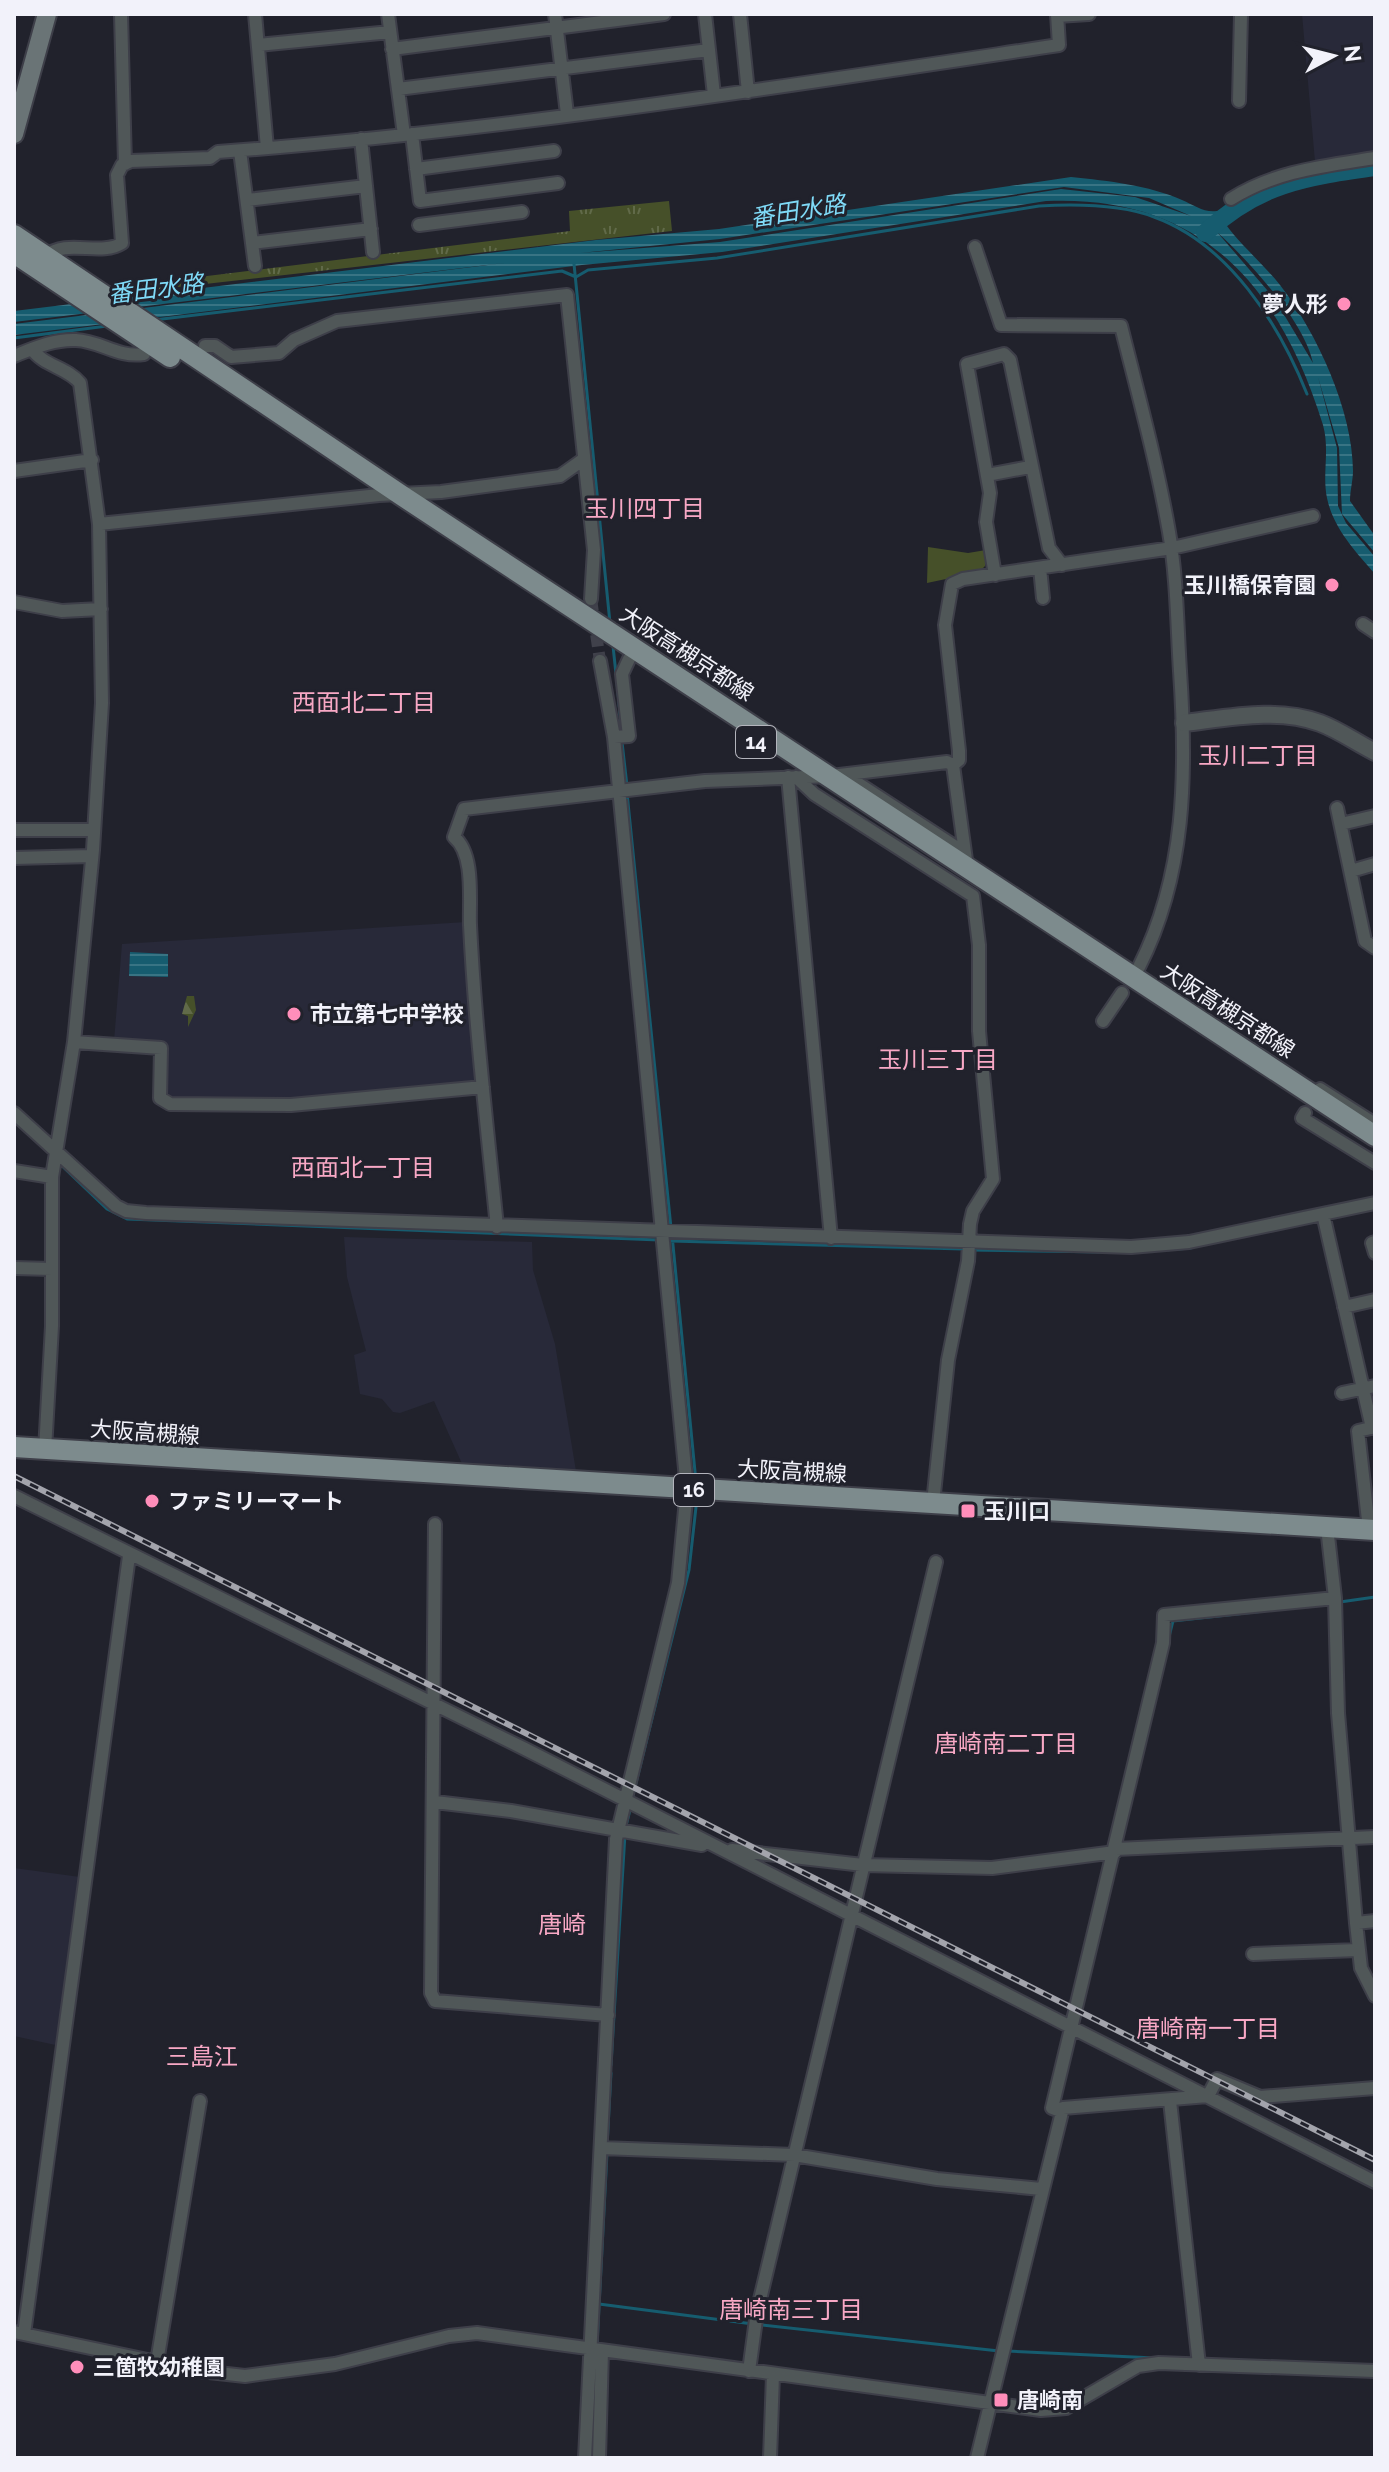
<svg xmlns="http://www.w3.org/2000/svg" width="1389" height="2472" font-family="Raleway,'Noto Sans JP',sans-serif">
<style>
.built{fill:#282939}
.grass{fill:url(#grass-tufts)}
.forest{fill:url(#forest-firs)}
.green{fill:#465029}
.water{fill:url(#water-rules);fill-rule:evenodd}
.lines{fill:none;stroke-linecap:round;stroke-linejoin:round}
.stream{stroke:#165c6f;stroke-width:3}
.river{stroke:#165c6f;stroke-width:18}
.minor-tunnel{stroke:#40414b;stroke-width:12;stroke-dasharray:12 6;stroke-linecap:butt}
.minor-casing{stroke:#3e3f49;stroke-width:16}
.tertiary-casing{stroke:#3e3f49;stroke-width:20}
.secondary-casing{stroke:#3e3f49;stroke-width:22}
.primary-casing{stroke:#3e3f49;stroke-width:24}
.minor{stroke:#505758;stroke-width:12}
.tertiary{stroke:#505758;stroke-width:16}
.secondary{stroke:#6a7476;stroke-width:18}
.primary{stroke:#7d8b8d;stroke-width:20}
.rail-casing{stroke:#a3a4ac;stroke-width:6}
.rail{stroke:#21222c;stroke-width:3;stroke-dasharray:9;stroke-linecap:butt}
.poi-dot{fill:#ff8eba;stroke:#21222c;stroke-width:3}
.labels{text-anchor:middle;stroke-width:6;stroke-linejoin:round;paint-order:stroke}
.shield{fill:#21222c;stroke:#b3b4bc;stroke-width:2}
.shield-label{font-size:20px;font-weight:bold;fill:#f2f2fa}
.poi-label{font-size:22px;font-weight:bold;fill:#f2f2fa;stroke:#21222c;text-anchor:start}
.street-label{font-size:22px;fill:#f2f2fa;stroke:#21222c}
.water-label{font-size:24px;font-style:italic;fill:#7fdaf7;stroke:#21222c}
.neighbourhood-label{font-size:24px;fill:#f8a8c5;stroke:#21222c}
</style>
<defs>
<pattern id="grass-tufts" width="24" height="20" patternUnits="userSpaceOnUse" patternTransform="scale(2)"><rect width="24" height="20" fill="#465029"/><path d="M3 7l-1-3M5 7V3M7 7l1-3M15 17l-1-3M17 17v-4M19 17l1-3" fill="none" stroke="#616a49"/></pattern>
<pattern id="forest-firs" width="22" height="20" patternUnits="userSpaceOnUse" patternTransform="scale(2)"><rect width="22" height="20" fill="#465029"/><path d="M5 1l3.5 6h-7zM16 11l3.5 6h-7z" fill="#616a49"/></pattern>
<pattern id="water-rules" width="6" height="5" patternUnits="userSpaceOnUse" patternTransform="scale(2)"><rect width="6" height="5" fill="#165c6f"/><path d="M0 2.5h6" fill="none" stroke="#387484"/></pattern>
</defs>
<rect width="100%" height="100%" fill="#21222c"/>
<path class="built" d="M1302,14H1375V154L1315,162Z
M466,922L479,1084L299,1100L171,1101L163,1093L165,1043L114,1041L122,944Z
M344,1237L532,1242L533,1270L555,1344L576,1471L463,1466L434,1401L400,1413L393,1412L382,1399L360,1394L354,1355L366,1351L347,1277Z
M14,1868L80,1877L60,2046L14,2036Z"/>
<path class="grass" d="M669,201L672,231L143,291L142,284L570,231L569,211Z"/>
<path class="forest" d="M187,996H194L196,1010L188,1027V1016L182,1014Z"/>
<path class="green" d="M928,547L968,553L986,550L985,566L979,572L927,583Z"/>
<path class="water" d="M1071,177C1109,181 1148,185 1182,200C1194,205 1204,213 1217,211C1232,238 1260,260 1280,285C1317,333 1353,411 1353,471C1353,480 1350,491 1350,501L1375,536V553L1342,514L1339,448L1318,377L1337,448L1338,506L1346,523L1375,557V574C1356,552 1333,528 1327,498C1322,474 1330,450 1323,425C1280,286 1201,194 1046,201L722,252L582,265L14,335V324L561,256L14,322V311L596,240L719,229ZM1064,187L1149,198L1191,216L1135,197L1061,189L720,242L580,253L720,239ZM1217,232C1249,261 1304,321 1313,363L1274,298Z
M130,952L168,954V977L129,976Z"/>
<g class="lines">
<path class="stream" d="M574,264L610,623
M154,320L562,271L576,277L588,270L717,258L1039,206C1075,204 1120,204 1154,217C1229,244 1279,324 1307,394
M14,338L107,326
M613,646L616,674
M617,682L622,734
M622,742L627,786
M627,793L671,1228
M60,1164L107,1209L127,1219L659,1240
M672,1235L696,1482
M671,1241L963,1249
M971,1250L1103,1252
M1135,1252L1191,1248
M1340,1602L1375,1597
M1168,1641L1173,1621L1264,1611
M632,1799L689,1570L697,1498
M626,1826L631,1806
M611,2065L625,1834
M607,2146L611,2073
M599,2304L753,2324
M761,2325L999,2351
M597,2345L607,2153
M1007,2351L1155,2358
M592,2453L595,2393"/>
<path class="river" d="M1205,233C1259,183 1305,177 1375,167"/>
<path class="minor-tunnel" d="M591,599L600,661"/>
<g class="minor-casing">
<path id="minor" d="M121,14L125,164
M255,14L267,148
M388,14L404,135
M555,14L567,114
M705,14L714,95
M740,14L748,92
M1057,16L1089,14
M258,45L390,32
M392,49L664,14
M398,89L709,50
M1239,101L1241,14
M412,134L420,201L558,183
M361,139L373,252
M240,151L255,266
M416,169L554,151
M1231,199C1275,171 1325,166 1375,158
M247,200L366,186
M419,225L522,212
M252,243L371,229
M975,247L1001,325L1121,326C1138,394 1157,463 1169,532C1177,578 1177,625 1180,671C1187,773 1186,874 1139,967
M46,256C67,238 100,257 122,243L117,175L122,165L131,161L210,158L218,152C500,131 780,87 1059,45L1057,14
M205,346H215L231,357L279,353L294,340L337,321L567,295L594,550L591,599
M32,349C43,366 67,367 80,383L99,524L102,703L93,850L74,1042L52,1177V1326L45,1450
M14,356C34,348 54,339 76,340C101,341 117,358 144,354
M14,471L92,460
M987,475L1030,467
M99,524L379,495L441,492L560,476L584,459
M1040,568L1043,598
M995,575L986,522L990,493L967,364L1004,354L1010,360L1049,548L1062,565
M14,602L62,611L101,609
M1363,624L1375,632
M614,737L629,736L622,674L629,659
M845,775L965,853
M788,777L831,1238
M796,777L814,794L973,896L979,945V1031L993,1179L973,1211L970,1224L968,1261L948,1360L933,1503
M1337,808L1365,941L1375,948
M1341,824L1375,816
M14,830H94
M14,858L92,856
M966,860L953,765L959,760V751L945,625L952,584L963,579L1172,548L1313,516
M1351,871L1375,864
M1103,1021L1122,993
M74,1042L161,1048L160,1098L170,1104L291,1105L483,1087
M1320,1089L1375,1124
M14,1113L116,1206L126,1211L146,1213L1131,1247L1189,1242L1375,1203
M1305,1113L1302,1118L1375,1163
M14,1171L52,1177
M1323,1214L1372,1428
M497,1227C487,1126 475,1026 470,925C469,900 475,854 454,837L464,809L705,781L831,776L947,762L953,765
M1375,1242L1372,1243L1375,1253
M14,1268L52,1269
M1344,1307L1375,1300
M1342,1393L1375,1386
M14,1496L525,1749L1375,2182
M435,1524L431,1993L435,2001L608,2015
M1369,1529L1358,1431L1375,1427
M1335,1598L1338,1713L1356,1923L1361,1968L1375,1996
M435,1802L511,1811L702,1845
M1116,1849L1375,1837
M732,1850L863,1865L992,1868L1115,1852
M1356,1923L1375,1921
M1253,1954L1358,1950
M1170,2101L1199,2365
M1060,2111L1052,2108L1163,1643L1164,1615L1335,1598L1327,1527
M601,2148L794,2155L937,2179L1041,2189
M14,2332L200,2371L245,2376L335,2364L449,2336L477,2333L1041,2410L1066,2408L1138,2366L1159,2363L1375,2371
M24,2334L129,1556
M157,2362L200,2101
M749,2371L757,2312L936,1562
M585,2458L616,1839L678,1583L687,1489L614,737L600,661
M599,2458L602,2351
M770,2458L773,2375
M977,2458L1063,2108L1208,2096L1217,2079L1260,2097L1375,2088"/>
</g>
<g class="tertiary-casing">
<path id="tertiary" d="M1184,723C1227,718 1278,707 1320,723C1339,730 1357,743 1375,752"/>
</g>
<g class="secondary-casing">
<path id="secondary" d="M14,134L47,14"/>
</g>
<g class="primary-casing">
<path id="primary" d="M14,235L401,495L1375,1136
M14,253L170,357
M14,1447L1375,1530"/>
</g>
<use href="#minor" class="minor"/>
<use href="#tertiary" class="tertiary"/>
<use href="#secondary" class="secondary"/>
<use href="#primary" class="primary"/>
<g class="rail-casing">
<path id="rail" d="M14,1476L1375,2160"/>
</g>
<use href="#rail" class="rail"/>
</g>
<g class="poi-dot">
<circle cx="1344" cy="304" r="8"/>
<circle cx="1332" cy="585" r="8"/>
<circle cx="294" cy="1014" r="8"/>
<circle cx="152" cy="1501" r="8"/>
<rect x="960" y="1503" width="16" height="16" rx="4"/>
<circle cx="77" cy="2367" r="8"/>
<rect x="993" y="2392" width="16" height="16" rx="4"/>
</g>
<g class="labels">
<g class="shield">
<rect x="736" y="726" width="40" height="32" rx="6"/>
<rect x="674" y="1474" width="40" height="32" rx="6"/>
</g>
<g class="shield-label">
<text x="756" y="749">14</text>
<text x="694" y="1497">16</text>
</g>
<g class="poi-label">
<text x="1328" y="312" text-anchor="end">夢人形</text>
<text x="1316" y="593" text-anchor="end">玉川橋保育園</text>
<text x="310" y="1022">市立第七中学校</text>
<text x="168" y="1509">ファミリーマート</text>
<text x="984" y="1519">玉川口</text>
<text x="93" y="2375">三箇牧幼稚園</text>
<text x="1017" y="2408">唐崎南</text>
</g>
<g class="street-label">
<text transform="translate(687 653) rotate(33)" y="8">大阪高槻京都線</text>
<text transform="translate(1228 1010) rotate(33)" y="8">大阪高槻京都線</text>
<text transform="translate(145 1432) rotate(4)" y="8">大阪高槻線</text>
<text transform="translate(792 1471) rotate(3)" y="8">大阪高槻線</text>
</g>
<g class="water-label">
<text transform="translate(798 211) rotate(-9)" y="8">番田水路</text>
<text transform="translate(156 289) rotate(-7)" y="8">番田水路</text>
</g>
<g class="neighbourhood-label">
<text x="645" y="517">玉川四丁目</text>
<text x="364" y="711">西面北二丁目</text>
<text x="1258" y="764">玉川二丁目</text>
<text x="938" y="1068">玉川三丁目</text>
<text x="363" y="1176">西面北一丁目</text>
<text x="1006" y="1752">唐崎南二丁目</text>
<text x="562" y="1933">唐崎</text>
<text x="1208" y="2037">唐崎南一丁目</text>
<text x="202" y="2065">三島江</text>
<text x="791" y="2318">唐崎南三丁目</text>
</g>
</g>
<rect width="1389" height="2472" fill="none" stroke="#f2f2fa" stroke-width="32"/>
<g transform="translate(1333 56) rotate(83)" stroke="#21222c" stroke-width="6" paint-order="stroke">
<path d="M0-6L14 30L0 20L-14 30Z" fill="#f2f2fa"/>
<text y="-12" font-size="22" font-weight="bold" text-anchor="middle" fill="#f2f2fa">N</text>
</g>
</svg>
